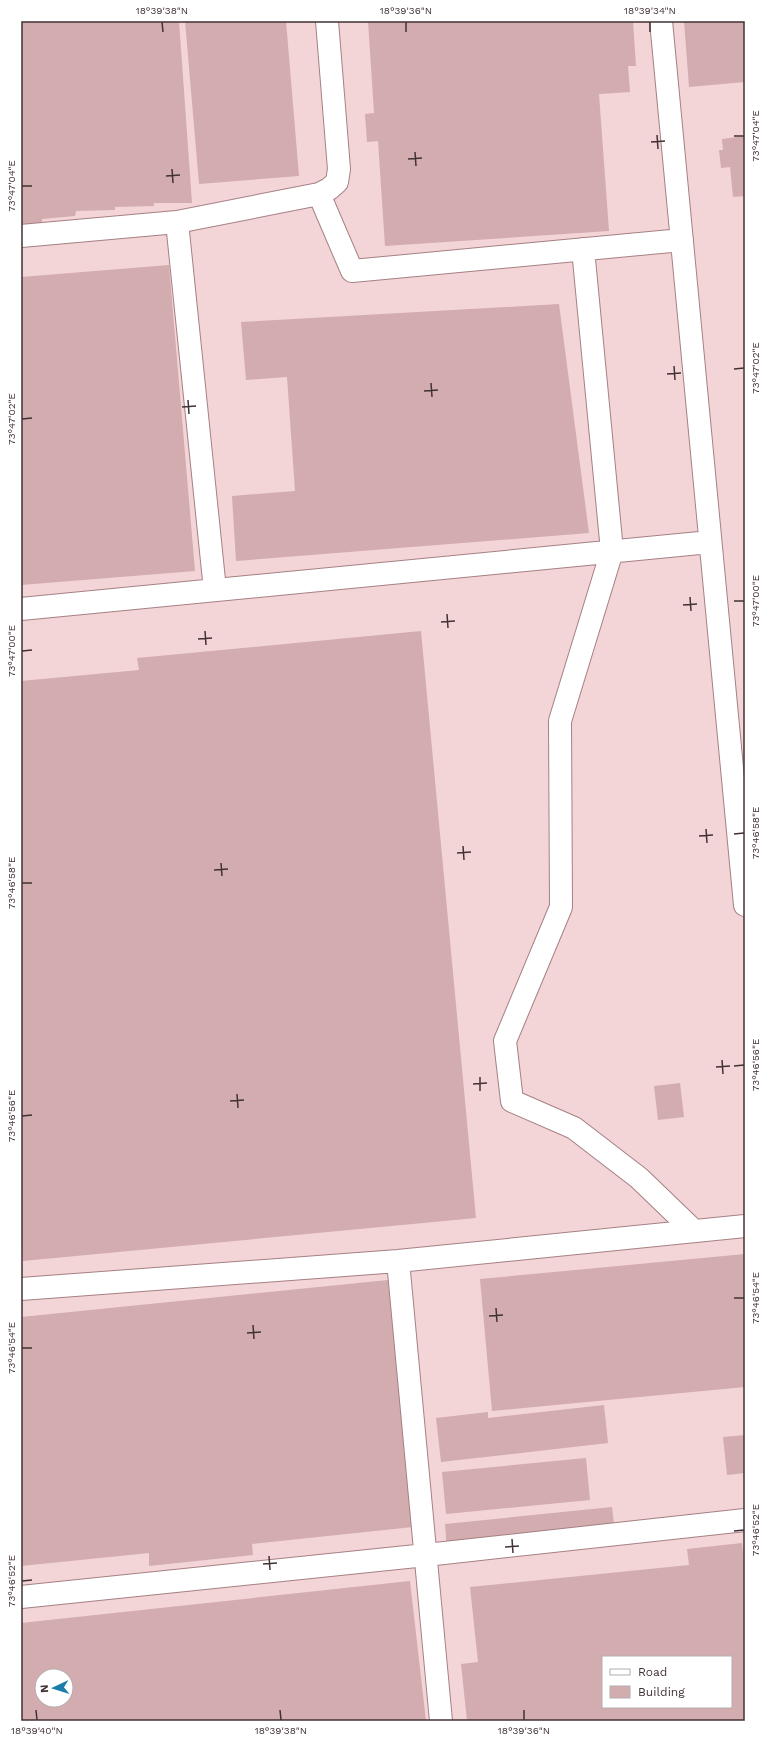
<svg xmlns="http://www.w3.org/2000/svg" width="766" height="1742" font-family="'Work Sans',sans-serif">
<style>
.built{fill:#f3d4d7;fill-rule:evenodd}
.building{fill:#d3acaf;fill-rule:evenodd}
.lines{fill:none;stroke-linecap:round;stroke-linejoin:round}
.minor-casing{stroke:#a58083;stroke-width:24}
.minor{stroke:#fff;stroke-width:22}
.ticks{fill:none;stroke:#423234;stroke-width:1.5}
.neatline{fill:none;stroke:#423234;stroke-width:1.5}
.ticks-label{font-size:10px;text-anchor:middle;fill:#423234}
</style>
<rect width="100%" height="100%" fill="#fee5e7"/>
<path class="built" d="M21,21H745V1721H21ZM603,1657H731V1707H603ZM42,1676H66V1700H42Z"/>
<path class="building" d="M21,21H179L192,203H154V206L115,207V210L76,211L75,216L42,219V230L21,232Z
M185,21H286L299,176L199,184Z
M368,21H633L636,66H628L630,92L599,94L609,231L385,246L378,141L367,142L365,114L374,113Z
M684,21H745V82L689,87Z
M745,136V196L733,197L730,167L721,168L719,150H723L722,139Z
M169,265L195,571L21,585V277Z
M559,304L589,533L236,561L232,496L295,491L287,377L246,380L241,322Z
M421,631L476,1218L23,1261L21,1237V681L139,670L137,658Z
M680,1083L684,1117L658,1120L654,1086Z
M745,1254V1387L492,1411L480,1279Z
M388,1280L413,1527L252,1544L253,1555L149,1566V1553L21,1566V1317Z
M604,1405L608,1443L441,1462L436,1418L488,1412V1418Z
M745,1435V1473L727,1475L723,1437Z
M586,1458L590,1500L446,1514L442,1472Z
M612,1507L615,1533L447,1550L445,1524Z
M742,1543L745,1572V1721H467L461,1664L478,1662L470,1587L689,1565L687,1549ZM603,1657H731V1707H603Z
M410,1581L426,1721H21V1623ZM42,1676H66V1700H42Z"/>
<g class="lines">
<g class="minor-casing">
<path id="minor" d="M661,21L745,905
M319,194L352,271L682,240
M177,222L215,590
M21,236L177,222L319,194L329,189L337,182L339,169L327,21
M583,249L612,551L560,721L561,907L505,1041L512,1101L574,1128L639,1178L694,1231
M21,609L710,542
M398,1261L441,1721
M21,1289L398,1261L745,1226
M21,1597L426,1555L745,1520"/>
</g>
<use href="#minor" class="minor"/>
</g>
<path class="ticks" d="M162,22L163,32M406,22V32M650,22V32M657,135L658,149M734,136H744M651,142L665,141M415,152L416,166M408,159L422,158M172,169L173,183M166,176L180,175M22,186H32M674,366L675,380M734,369L744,368M667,374L681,373M431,383L432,397M424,391L438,390M188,400L189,414M182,407L196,406M22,419L32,418M690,597L691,611M734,601H744M683,605L697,604M447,614L448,628M441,622L455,621M205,631L206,645M198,639L212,638M22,651L32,650M706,829L707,843M734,834L744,833M699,836L713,835M463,846L464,860M457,853L471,852M221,863L222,876M214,870L228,869M22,883H32M722,1060L723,1074M734,1066L744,1065M716,1067L730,1066M480,1077V1091M473,1084L487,1083M237,1094L238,1108M230,1101L244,1100M22,1116L32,1115M734,1298H744M496,1308L497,1322M489,1316L503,1315M253,1325L254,1339M247,1333L261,1332M22,1348H32M734,1531L744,1530M512,1539L513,1553M505,1547L519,1546M269,1556L270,1570M263,1564L277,1563M22,1581L32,1580M36,1710L37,1720M280,1710L281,1720M524,1710V1720"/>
<rect width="766" height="1742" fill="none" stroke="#ffffff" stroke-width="44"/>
<rect x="602" y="1656" width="130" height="52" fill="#ffffff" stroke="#b3adae"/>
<rect x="610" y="1669" width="20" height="6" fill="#ffffff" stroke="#b3adae"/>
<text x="638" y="1676" font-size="12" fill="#423234">Road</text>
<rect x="610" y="1686" width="20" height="12" fill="#d3acaf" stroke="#b3adae"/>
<text x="638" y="1696" font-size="12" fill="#423234">Building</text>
<g transform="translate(54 1688) rotate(266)"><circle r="19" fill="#ffffff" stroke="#b3adae"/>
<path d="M0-3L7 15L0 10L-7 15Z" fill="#1d7da9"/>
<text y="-6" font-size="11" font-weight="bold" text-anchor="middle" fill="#423234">N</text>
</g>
<rect x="22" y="22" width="722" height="1698" class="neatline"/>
<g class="ticks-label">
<text x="162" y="14">18°39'38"N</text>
<text x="406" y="14">18°39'36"N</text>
<text x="650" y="14">18°39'34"N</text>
<text transform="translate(755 136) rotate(-90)" y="4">73°47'04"E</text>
<text transform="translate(11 186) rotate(-90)" y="4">73°47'04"E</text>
<text transform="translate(755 368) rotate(-90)" y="4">73°47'02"E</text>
<text transform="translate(11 419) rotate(-90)" y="4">73°47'02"E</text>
<text transform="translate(755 601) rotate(-90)" y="4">73°47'00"E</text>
<text transform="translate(11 651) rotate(-90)" y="4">73°47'00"E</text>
<text transform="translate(755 833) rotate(-90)" y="4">73°46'58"E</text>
<text transform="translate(11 883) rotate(-90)" y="4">73°46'58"E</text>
<text transform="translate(755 1065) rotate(-90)" y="4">73°46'56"E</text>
<text transform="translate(11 1116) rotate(-90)" y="4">73°46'56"E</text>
<text transform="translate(755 1298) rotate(-90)" y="4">73°46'54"E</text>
<text transform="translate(11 1348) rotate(-90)" y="4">73°46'54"E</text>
<text transform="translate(755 1530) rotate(-90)" y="4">73°46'52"E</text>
<text transform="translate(11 1581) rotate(-90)" y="4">73°46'52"E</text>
<text x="37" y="1734">18°39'40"N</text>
<text x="281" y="1734">18°39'38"N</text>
<text x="524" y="1734">18°39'36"N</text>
</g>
</svg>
